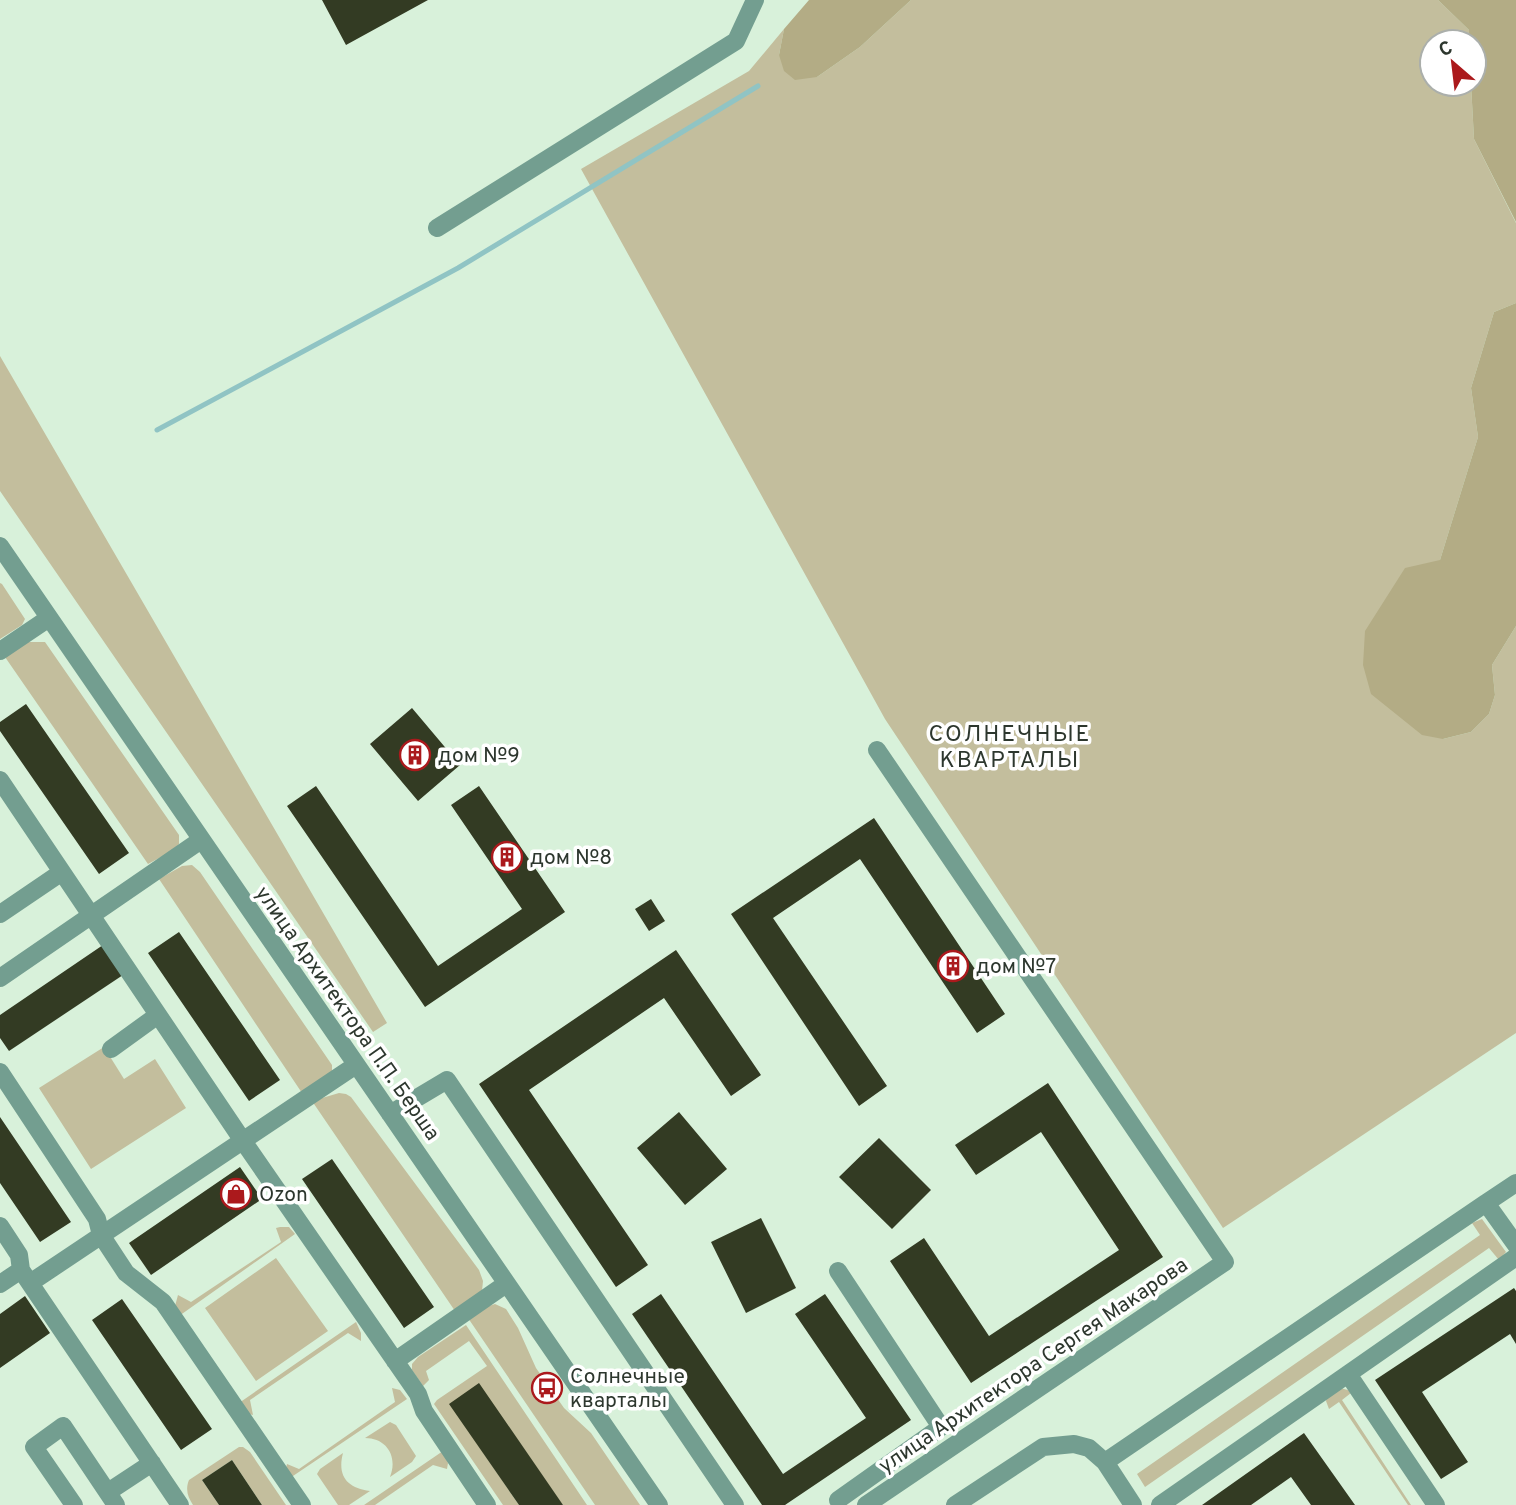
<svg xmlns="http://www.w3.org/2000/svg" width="1516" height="1505" font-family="Overpass,sans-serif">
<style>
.green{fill:#c3be9d}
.forest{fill:#b3ac85}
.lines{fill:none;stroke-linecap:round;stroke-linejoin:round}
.stream{stroke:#90c4c4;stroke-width:5}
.building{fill:#333b23}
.minor{stroke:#739e90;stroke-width:18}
.labels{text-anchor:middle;stroke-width:7;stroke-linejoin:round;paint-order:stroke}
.poi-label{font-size:21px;fill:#2d372e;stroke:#fff;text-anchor:start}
.street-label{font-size:21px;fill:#2d372e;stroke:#fff}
.neighbourhood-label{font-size:23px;letter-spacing:2px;fill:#2d372e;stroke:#fff}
</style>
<rect width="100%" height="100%" fill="#d8f1da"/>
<path class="green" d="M911,0H1438L1469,30V42H1432V84H1471L1474,139L1516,223V303L1494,312L1471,388L1478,437L1440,560L1443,739L1471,732L1489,714L1495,695L1492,665L1516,626V1033L1223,1228L885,719L581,169L749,71L784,29L779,55L817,77L860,47Z
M0,356L387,1023L373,1032L0,491Z
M0,583L2,584L25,619L22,625L0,639Z
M28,642H45L179,835V844L174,850L148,864L5,657Z
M192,865L200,872L332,1065V1074L302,1093L159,879L182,866Z
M104,1047L124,1079L155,1059L186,1108L91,1169L39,1088Z
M339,1093L346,1094L351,1097L479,1270L483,1281L482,1291L455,1311L312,1101Z
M1482,1219L1506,1252L1499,1260L1489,1248L1145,1487L1137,1474L1480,1235L1472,1223Z
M280,1227H289L295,1234L179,1316L175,1306L178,1295L191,1302L281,1242L276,1228Z
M276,1258L328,1331L256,1381L205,1308Z
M495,1304L506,1309L518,1328L536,1368L564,1408L591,1433L640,1505H595L468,1318L483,1308Z
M356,1322L361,1333V1341L348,1333L250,1400L253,1415L249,1414L239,1403Z
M466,1325L587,1505H563L450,1404L519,1505H503L434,1404L437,1400L487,1366L469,1341L426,1371L429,1380L423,1386L412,1370V1364L418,1357Z
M392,1388L400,1390L407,1399L290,1478L286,1468L287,1464L299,1469L395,1402Z
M1340,1388L1348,1390L1351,1393L1342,1400L1411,1505H1408L1339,1402L1329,1409L1326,1401L1327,1397Z
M390,1422L396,1425L416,1456L412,1462L390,1477C398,1457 387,1438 365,1438Z
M239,1447H243L250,1452L286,1505H262L232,1460L202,1480L219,1505H193C188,1497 185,1490 189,1480Z
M443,1451L448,1463L447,1469L433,1465L375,1505H364Z
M343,1453C337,1476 347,1488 370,1491L349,1505H338L317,1474L320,1469Z"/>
<path class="forest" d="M809,0H911L860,47L817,77L795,80L784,71L779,55L784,29Z
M1438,0H1516V222L1474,139L1471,84H1474V42H1469V30Z
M1516,303V626L1492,665L1495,695L1489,714L1471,732L1443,739L1422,735L1371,694L1363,665L1365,631L1405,568L1440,560L1478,437L1471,388L1494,312Z"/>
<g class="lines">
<path class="stream" d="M157,430L458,268L758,86"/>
</g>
<path class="building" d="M322,0H428L346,45Z
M26,704L129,853L99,874L0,731V722Z
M412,708L460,765L418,801L370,744Z
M316,786L438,966L522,909L451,805L479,786L565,912L425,1007L287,806Z
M874,818L1005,1014L977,1033L860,859L773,918L887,1086L859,1106L731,914Z
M651,899L665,921L649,931L635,909Z
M179,932L280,1080L249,1101L148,953Z
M103,945L123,975L9,1051L0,1038V1015Z
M676,950L761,1075L731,1096L664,998L529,1090L648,1265L616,1287L479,1084Z
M1048,1083L1163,1257L971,1383L890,1261L924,1238L989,1336L1119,1250L1041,1132L976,1175L955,1145Z
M679,1112L727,1169L685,1205L637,1148Z
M0,1117L71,1222L40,1242L0,1183Z
M879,1138L931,1190L892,1229L839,1177Z
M332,1159L434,1307L404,1328L302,1179Z
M240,1167L262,1199L151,1275L129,1243Z
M761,1218L796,1288L746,1313L711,1242Z
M1514,1288L1516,1291V1344L1510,1334L1422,1392L1468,1462L1441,1479L1375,1380Z
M661,1294L783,1474L866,1418L795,1314L825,1294L911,1420L785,1505H762L632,1314Z
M25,1296L50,1333L0,1368V1314Z
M122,1299L212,1429L181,1450L92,1320Z
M479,1383L563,1505H519L449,1404Z
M1304,1433L1355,1505H1311L1291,1477L1251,1505H1202Z
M232,1460L262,1505H219L202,1480Z"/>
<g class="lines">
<path class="minor" d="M437,228L736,41L755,0
M0,546L659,1505
M0,651L49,618
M0,780L243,1141L418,1394L424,1411L487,1505
M0,914L62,872
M0,978L201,840
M111,1049L158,1015
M0,1072L97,1219L101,1235L126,1273L163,1302L302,1505
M390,1114L447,1080L735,1505
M1486,1203L1516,1183
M0,1226L19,1255L21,1270L180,1505
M30,1283L356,1065
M0,1284L21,1270
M395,1361L506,1284
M1348,1374L1436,1505
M1105,1462L1486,1203L1516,1245
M108,1492L152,1463
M838,1500L941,1427L838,1271
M74,1505L34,1447L63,1426L116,1505
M866,1505L1225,1262L877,750
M955,1505L1043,1447L1074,1444L1089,1448L1105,1462L1133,1505
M1160,1505L1516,1257"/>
</g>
<defs>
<g id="building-ring" transform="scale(1.575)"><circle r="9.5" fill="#fff" stroke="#ab191c" stroke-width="1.5"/><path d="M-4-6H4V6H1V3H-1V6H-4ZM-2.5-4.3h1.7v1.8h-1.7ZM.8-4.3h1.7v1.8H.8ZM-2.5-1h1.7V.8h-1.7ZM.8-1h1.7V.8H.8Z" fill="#ab191c"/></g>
<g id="shop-ring" transform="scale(1.575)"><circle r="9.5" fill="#fff" stroke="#ab191c" stroke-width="1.5"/><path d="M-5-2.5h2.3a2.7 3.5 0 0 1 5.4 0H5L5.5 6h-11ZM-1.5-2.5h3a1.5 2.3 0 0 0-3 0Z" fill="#ab191c"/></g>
<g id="bus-ring" transform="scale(1.575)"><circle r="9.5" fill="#fff" stroke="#ab191c" stroke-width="1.5"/><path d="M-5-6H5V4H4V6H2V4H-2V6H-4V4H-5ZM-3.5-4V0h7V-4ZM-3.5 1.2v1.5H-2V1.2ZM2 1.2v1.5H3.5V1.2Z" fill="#ab191c"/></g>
</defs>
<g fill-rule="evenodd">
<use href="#building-ring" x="415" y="755"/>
<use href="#building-ring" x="507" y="857"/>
<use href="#building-ring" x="953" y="966"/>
<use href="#shop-ring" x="236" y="1194"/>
<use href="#bus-ring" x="547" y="1388"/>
</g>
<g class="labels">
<g class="poi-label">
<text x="438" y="762">дом №9</text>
<text x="530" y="864">дом №8</text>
<text x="976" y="973">дом №7</text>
<text x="259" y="1201">Ozon</text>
<text x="570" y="1383">Солнечные<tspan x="570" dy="24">кварталы</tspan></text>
</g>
<g class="street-label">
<text transform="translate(348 1013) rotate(55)" y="7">улица Архитектора П.П. Берша</text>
<text transform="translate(1033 1365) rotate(-34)" y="7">улица Архитектора Сергея Макарова</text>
</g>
<g class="neighbourhood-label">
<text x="1010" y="741">СОЛНЕЧНЫЕ<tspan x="1010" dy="26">КВАРТАЛЫ</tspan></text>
</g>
</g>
<g transform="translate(1453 63) rotate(332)"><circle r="33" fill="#ffffff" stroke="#abafab" stroke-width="2"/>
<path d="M0-5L12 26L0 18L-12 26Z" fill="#ab191c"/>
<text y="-10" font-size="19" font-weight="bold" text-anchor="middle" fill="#2d372e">С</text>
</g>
</svg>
